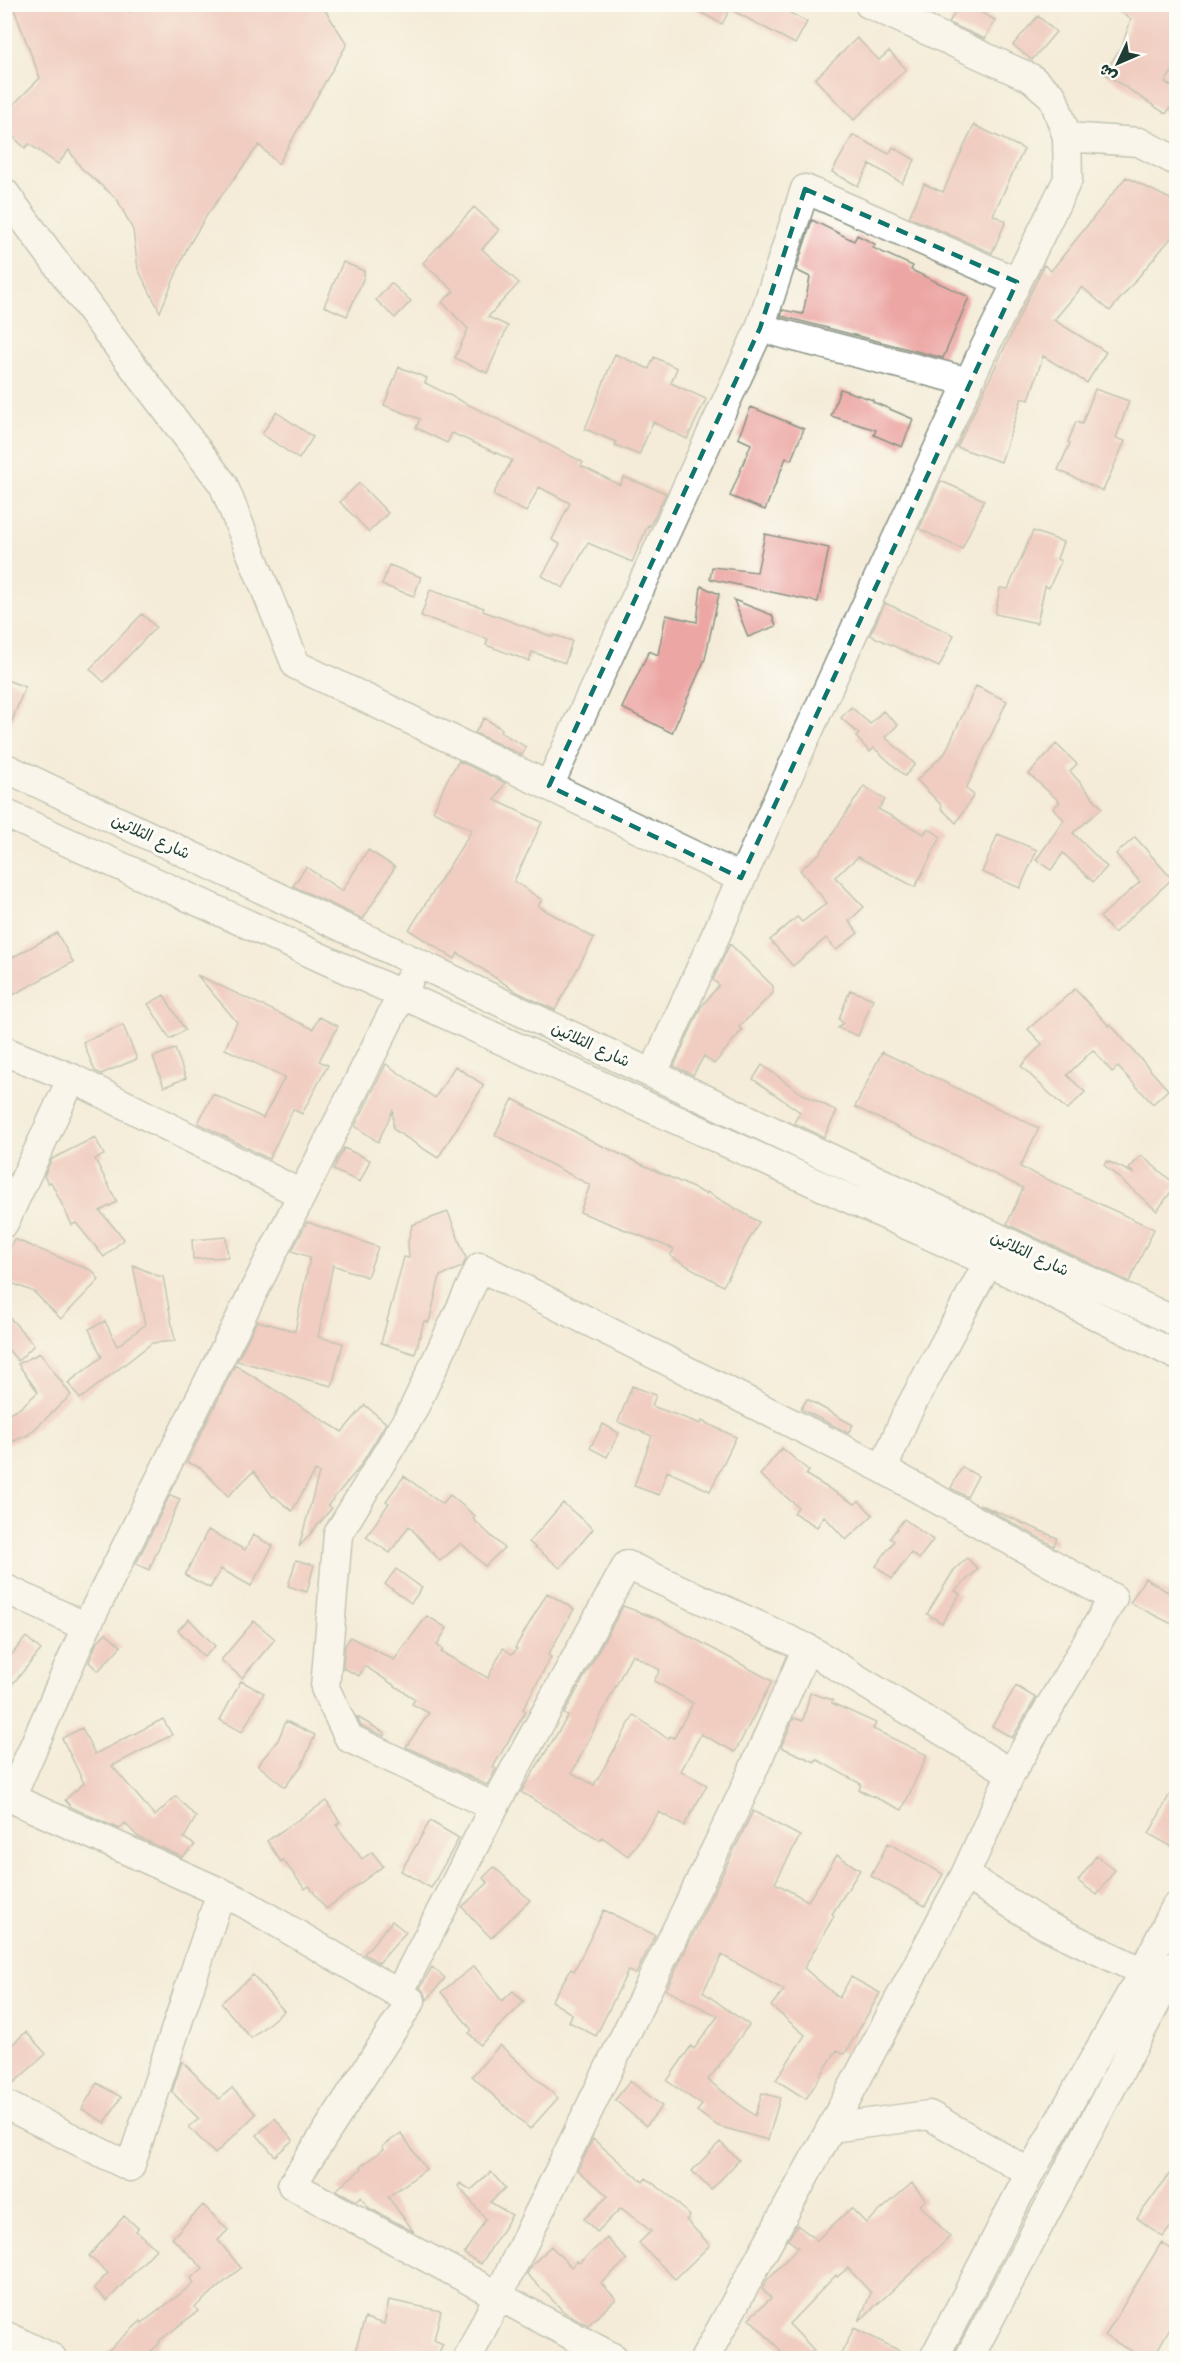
<svg xmlns="http://www.w3.org/2000/svg" width="1181" height="2363" font-family="'Architects Daughter','Playpen Sans Arabic',sans-serif">
<style>
.building{fill:#eca6a3;fill-rule:evenodd}
.lines{fill:none;stroke-linecap:round;stroke-linejoin:round}
.minor-casing{stroke:#8a9486;stroke-width:31}
.minor{stroke:#fff;stroke-width:28}
.marked{fill:none;stroke:#0f766e;stroke-width:4.5;stroke-dasharray:12 8;stroke-linejoin:round}
.labels{text-anchor:middle;stroke-width:6;stroke-linejoin:round;paint-order:stroke}
.street-label{font-size:16px;fill:#1f3d34;stroke:#fdfcf7}
</style>
<rect width="100%" height="100%" fill="#fdfcf7"/>
<filter id="ink" filterUnits="userSpaceOnUse"><feTurbulence type="fractalNoise" baseFrequency=".0167" numOctaves="2"/><feDisplacementMap in="SourceGraphic" scale="12" xChannelSelector="R" yChannelSelector="G"/><feConvolveMatrix kernelMatrix="1 2 1 2 8 2 1 2 1" color-interpolation-filters="sRGB"/></filter>
<filter id="wash" filterUnits="userSpaceOnUse"><feTurbulence type="fractalNoise" baseFrequency=".008" numOctaves="4" result="noise"/><feDisplacementMap in="SourceGraphic" scale="24" xChannelSelector="R" yChannelSelector="G"/><feGaussianBlur stdDeviation="1.35" result="paint"/><feColorMatrix in="noise" values="0 0 0 0 0 0 0 0 0 0 0 0 0 0 0 0 0 1.4 0 .05"/><feComposite in="paint" operator="in"/></filter>
<g filter="url(#wash)">
<rect width="100%" height="100%" fill="#f4ecd8"/>
<g id="blocks">
<path class="building" d="M12,4H127L130,12L146,4H321L347,44L278,164L259,145L207,215L187,248L160,312L138,269L133,230L117,199L81,168L69,150L58,164L29,144L25,148L4,128V114L40,78Z
M685,4H774L807,22L795,44L730,9L722,24Z
M959,4H966L995,20L985,39L949,23Z
M1109,4H1176V66L1165,82L1176,90V99L1166,114L1104,73L1122,46L1131,19Z
M1038,16L1056,32L1032,60L1013,45Z
M857,38L879,60L889,51L906,69L854,120L815,79Z
M974,125L1024,149L993,215L1006,221L992,253L909,217L924,184L943,192Z
M853,135L889,154L893,147L915,160L902,183L870,164L858,186L832,172Z
M1126,177L1176,202V232L1110,311L1082,287L1054,320L1106,352L1087,383L1043,356L1029,400L1022,398L1001,462L957,447L1044,265L1051,271Z
M474,207L499,230L482,249L519,283L488,317L508,326L487,373L455,358L468,329L442,302L454,291L423,263Z
M812,220L854,241L857,235L875,244L873,248L913,266L911,270L969,297L943,358L781,316L783,310L803,314L810,277L796,270Z
M343,262L364,271V277L347,316L324,306Z
M391,283L411,301L395,318L376,300Z
M615,354L649,369L654,357L677,368L671,383L706,399L687,439L653,422L639,455L615,445L616,442L585,429Z
M399,367L427,378L425,383L583,462L581,466L620,485L624,477L666,493L650,526L648,525L632,562L588,543L563,588L542,576L560,544L552,540L570,503L539,487L526,512L493,495L512,460L452,433L447,443L416,428L420,419L384,405Z
M840,389L873,400V402L913,419L902,447L874,435L876,430L831,416Z
M1095,389L1129,401L1116,438L1125,441L1103,491L1058,470L1070,443L1068,442L1076,422L1082,424Z
M751,407L804,429L791,460L786,458L765,510L730,496L751,444L738,438Z
M276,412L313,437L299,459L262,434Z
M941,481L984,500L962,549L919,529Z
M359,483L388,513L369,532L340,502Z
M1033,531L1063,542L1057,559L1061,561L1049,588L1045,586L1037,623L995,614L1000,588L1008,589Z
M765,534L829,548L818,602L710,579L712,567L757,572Z
M389,565L421,577L414,596L382,585Z
M701,586L719,594L705,659L672,733L622,708L649,651L658,655L666,615L697,622Z
M430,590L484,608L483,611L553,637L554,635L572,641L565,663L532,652L529,661L486,645L488,639L421,616Z
M734,600L772,615L776,626L748,637Z
M885,603L954,635L939,667L870,635Z
M142,614L156,627L104,682L90,669Z
M4,679L25,687L6,737H4Z
M976,686L1007,701L966,789L974,795L956,823L941,808L942,806L917,780L945,753Z
M851,707L870,724L883,711L898,725L885,737L915,764L905,776L874,748L870,752L856,737L859,734L841,718Z
M484,718L502,729L500,732L526,747L522,755L475,733Z
M1056,744L1077,764L1070,771L1102,808L1073,833L1107,867L1093,882L1063,853L1051,870L1036,860L1064,820L1053,808L1060,802L1029,774Z
M459,761L505,783L495,800L542,822L514,881L542,900L538,906L594,938L555,1010L517,992L458,953L455,959L409,930L472,830L433,811L448,778Z
M864,786L885,800L878,809L924,834L928,828L941,837L915,887L858,857L835,877L864,907L849,921L858,933L836,950L826,938L793,966L770,940L797,917L802,922L827,903L800,870L820,853Z
M998,834L1037,850L1020,888L982,872Z
M1135,837L1172,879L1114,933L1100,917L1140,882L1116,854Z
M368,850L395,867L363,919L293,886L306,867L342,891Z
M57,933L73,962L4,1000V962Z
M730,944L773,986V993L739,1027L742,1030L714,1064L704,1056L693,1075L674,1066L701,1007L719,985L713,980Z
M197,975L313,1029L319,1017L338,1026L319,1061L328,1065L302,1114L293,1109L269,1159L198,1123L213,1094L263,1118L285,1077L225,1049L237,1022Z
M1075,989L1109,1026L1110,1024L1168,1090L1153,1104L1118,1067L1112,1072L1093,1050L1067,1075L1085,1092L1067,1110L1021,1066L1042,1044L1028,1029Z
M850,990L873,999L858,1036L838,1028L843,1023L839,1019Z
M164,995L185,1030L170,1039L148,1004Z
M123,1025L137,1059L101,1074L95,1071L83,1042Z
M175,1049L186,1078L164,1087L153,1057Z
M882,1052L1039,1128L1020,1167L1154,1229L1129,1282L1007,1224L1023,1188L855,1107Z
M386,1064L435,1098L455,1066L484,1085L438,1158L393,1129V1110L378,1142L355,1126Z
M762,1065L801,1093L837,1111L824,1137L794,1123L800,1112L753,1079Z
M513,1099L596,1143L706,1194L707,1192L759,1222L723,1286L670,1256L674,1249L580,1212L590,1185L495,1135Z
M95,1137L104,1155L95,1159L117,1202L100,1211L124,1239L104,1257L76,1223L72,1225L51,1182L48,1183L44,1176L52,1159Z
M344,1148L370,1160L360,1182L333,1170Z
M1141,1155L1176,1185L1157,1211L1104,1165L1107,1161L1135,1174L1129,1169Z
M448,1212L466,1258L462,1267L440,1276L429,1322L424,1321L415,1354L381,1343L404,1257L409,1258L408,1242L412,1225Z
M307,1222L378,1247L367,1277L333,1265L318,1337L343,1343L332,1386L237,1361L257,1321L295,1331L310,1257L292,1251Z
M226,1237L228,1257L193,1259L192,1240Z
M14,1239L93,1271L99,1280L61,1319L34,1292L4,1280V1263Z
M133,1265L158,1276H163L175,1341L152,1343L80,1399L68,1383L102,1357L89,1329L105,1321L117,1346L145,1325Z
M4,1311L34,1345L18,1361L4,1345Z
M40,1353L71,1395L28,1435L4,1445V1415L20,1408L38,1392L18,1364Z
M235,1365L342,1432L365,1405L386,1423L359,1468L328,1505L332,1508L299,1547L319,1473L315,1471L292,1511L274,1496L273,1497L254,1471L228,1496L201,1468L187,1462Z
M632,1386L656,1395L652,1406L701,1424L702,1421L736,1437L710,1491L667,1471L659,1495L634,1486L652,1436L618,1422Z
M807,1399L853,1425L848,1433L801,1409Z
M603,1424L619,1433L607,1457L590,1448Z
M782,1448L809,1471L806,1475L855,1504L859,1501L873,1515L846,1540L824,1516L817,1527L794,1513L798,1507L760,1475Z
M962,1467L978,1476L967,1497L951,1488Z
M404,1476L442,1504L450,1495L475,1516L473,1519L504,1548L485,1566L461,1543L440,1561L409,1526L390,1553L366,1537L389,1503L386,1501Z
M170,1495L180,1499L149,1570L136,1564Z
M563,1503L593,1529L560,1568L529,1542Z
M979,1504L1057,1538L1054,1546Z
M904,1519L933,1540L919,1559L911,1553L892,1579L876,1566L894,1541L890,1538Z
M208,1530L245,1550L253,1535L273,1546L251,1586L221,1569L210,1588L185,1575Z
M967,1558L978,1569L955,1591L960,1594L942,1623L927,1614L954,1570Z
M296,1560L314,1565L307,1592L288,1586Z
M396,1569L422,1588L411,1603L385,1584Z
M1145,1578L1176,1597V1626L1130,1603Z
M547,1593L574,1609L548,1655L551,1657L523,1709L526,1711L493,1767L496,1769L487,1785L406,1747L429,1713L412,1704L415,1699L365,1666L359,1676L343,1668L345,1646L350,1637L394,1660L427,1616L447,1628L437,1645L443,1650L441,1652L488,1678L503,1648L512,1654L517,1649L515,1648Z
M623,1606L660,1620L772,1681L735,1752L701,1734L681,1771L707,1785L684,1826L659,1812L628,1856L602,1837L600,1840L521,1792L568,1716L564,1714ZM632,1654L660,1670L654,1681L693,1703L674,1738L670,1736L668,1739L634,1715L594,1785L572,1773Z
M189,1619L215,1646L204,1657L178,1630Z
M254,1621L275,1639L242,1678L221,1660Z
M106,1633L121,1646L98,1671L89,1662L97,1642Z
M26,1637L41,1650L4,1694V1664Z
M241,1681L264,1693L242,1732L220,1720Z
M1016,1686L1036,1698L1012,1738L992,1726Z
M810,1693L833,1700L832,1703L876,1723L873,1729L927,1755L902,1810L859,1790L861,1784L816,1759L815,1762L781,1747L794,1718L803,1721Z
M357,1717L385,1733L384,1736L361,1726Z
M163,1719L172,1735L112,1766L155,1816L176,1796L196,1817L184,1838L195,1845L182,1857L138,1837L125,1823L119,1829L71,1807L65,1800L84,1783L62,1738L82,1728L95,1754Z
M286,1721L315,1735L302,1765L285,1787L258,1765L278,1740Z
M1176,1782V1849L1149,1834Z
M326,1801L340,1822L336,1825L362,1859L372,1852L383,1866L326,1909L309,1886L305,1889L283,1860L281,1862L267,1841Z
M753,1811L800,1836L775,1883L808,1901L837,1855L860,1870L832,1914L834,1916L804,1968L839,1998L851,1977L880,1993L845,2054L837,2050L806,2099L776,2080L805,2035L771,2006L784,1990L722,1955L703,1992L749,2025L708,2080L755,2116L762,2093L780,2098L768,2140L718,2126L697,2111L702,2105L667,2081L691,2046L694,2049L718,2016L666,1990Z
M430,1821L459,1838L431,1888L401,1871Z
M888,1843L943,1874L925,1906L871,1876Z
M1096,1856L1115,1870L1097,1895L1078,1881Z
M494,1867L530,1900L491,1938L462,1907L488,1883L483,1878Z
M604,1910L655,1935L636,1974L628,1971L596,2036L569,2022L572,2014L551,2001L571,1969L574,1971Z
M392,1921L406,1932L379,1963L364,1954Z
M474,1966L502,2001L513,1991L524,2002L480,2045L469,2033L472,2030L441,1992Z
M432,1967L445,1978L427,2000L425,1993L420,1988Z
M253,1975L284,2011L251,2038L221,2003Z
M26,2032L46,2054L8,2088H4V2052Z
M500,2045L558,2098L530,2129L472,2076Z
M182,2061L219,2099L232,2088L256,2114L215,2154L189,2127L199,2119L172,2092Z
M630,2081L662,2106L646,2126L615,2100Z
M97,2083L121,2097L105,2123L82,2109Z
M275,2118L293,2140L275,2156L257,2135Z
M401,2133L426,2169L388,2197L414,2232L369,2208L361,2197L356,2201L336,2190L362,2168L361,2166L384,2149L382,2147Z
M593,2139L643,2182L646,2178L671,2197L690,2216L686,2220L710,2245L675,2279L639,2243L651,2231L621,2208L597,2232L584,2219L608,2196L578,2170Z
M720,2142L739,2160L711,2190L692,2171Z
M1176,2165V2220L1163,2237L1137,2218Z
M491,2172L505,2188L490,2202L512,2215L481,2264L464,2254L486,2219L458,2186L460,2183L471,2190Z
M912,2183L926,2200L920,2205L950,2237L859,2321L871,2293L848,2268L837,2277L836,2275L789,2324L814,2350L805,2358H788L749,2318L771,2298L762,2289L767,2280L798,2247L788,2240L797,2225L817,2240L851,2208L866,2223Z
M203,2205L228,2230L218,2240L241,2268L195,2307L198,2311L159,2341L160,2343L143,2358H100L141,2321L142,2323L194,2283L191,2278L203,2268L172,2238Z
M124,2216L138,2228L136,2231L156,2249L107,2301L94,2288L108,2273L89,2256Z
M607,2238L627,2260L601,2283L616,2299L588,2325L564,2312L527,2274L532,2265L551,2246L571,2267L577,2261L579,2263Z
M1161,2243L1176,2252V2317L1153,2358H1144L1105,2336Z
M389,2300L441,2311L434,2340L443,2344L436,2358H366L354,2355L365,2318L384,2324Z
M854,2328L914,2358H839Z"/>
</g>
</g>
<g filter="url(#ink)">
<use href="#blocks" fill-opacity="0" stroke="#8a9486" stroke-width="1.5"/>
<g class="lines">
<g class="minor-casing">
<path id="minor" d="M1067,137L1139,142L1176,161
M4,192L104,328L223,484L296,665L741,878
M760,328L805,189L1017,282
M4,767L1176,1322
M549,786L760,328L969,382
M4,813L988,1262L1176,1355
M4,1051L72,1078L301,1194
M653,1073L876,583L983,351L1068,179L1067,137L1053,97L1031,78L869,4
M4,1223L72,1078
M883,1469L906,1415L997,1246
M4,1588L86,1627
M4,1795L242,1902L411,2001L292,2185L614,2358
M11,1798L86,1627L409,980
M494,1807L627,1565L807,1648
M965,1875L1043,1924L1143,1972
M399,1993L494,1807L349,1738L325,1688L338,1534L413,1410L480,1267L883,1469L1113,1598L1011,1773L965,1875L831,2128L705,2358
M4,2104L130,2167L221,1892
M831,2128L929,2115L1030,2173
M4,2335L52,2358
M468,2358L741,1797L807,1648L1011,1773
M934,2358L1030,2173L1143,1972L1176,1906
M969,2358L1176,1965"/>
</g>
<use href="#minor" class="minor"/>
</g>
</g>
<path d="M0 0H1181V2363H0ZM805,189L1017,282L741,878L549,786L760,328Z" fill="#f4ecd8" fill-opacity=".55" fill-rule="evenodd"/>
<path class="marked" d="M805,189L1017,282L741,878L549,786L760,328Z"/>
<g class="labels">
<g class="street-label">
<text transform="translate(151 836) rotate(25)" y="6">شارع الثلاثين</text>
<text transform="translate(591 1044) rotate(25)" y="6">شارع الثلاثين</text>
<text transform="translate(1030 1253) rotate(25)" y="6">شارع الثلاثين</text>
</g>
</g>
<rect width="1181" height="2363" fill="none" stroke="#fdfcf7" stroke-width="24"/>
<g transform="translate(1118 63) rotate(226)" stroke="#fdfcf7" stroke-width="4.5" paint-order="stroke">
<path d="M0-4.5L10 22L0 15L-10 22Z" fill="#1f3d34"/>
<text y="-9" font-size="16" font-weight="bold" text-anchor="middle" fill="#1f3d34">ش</text>
</g>
</svg>
